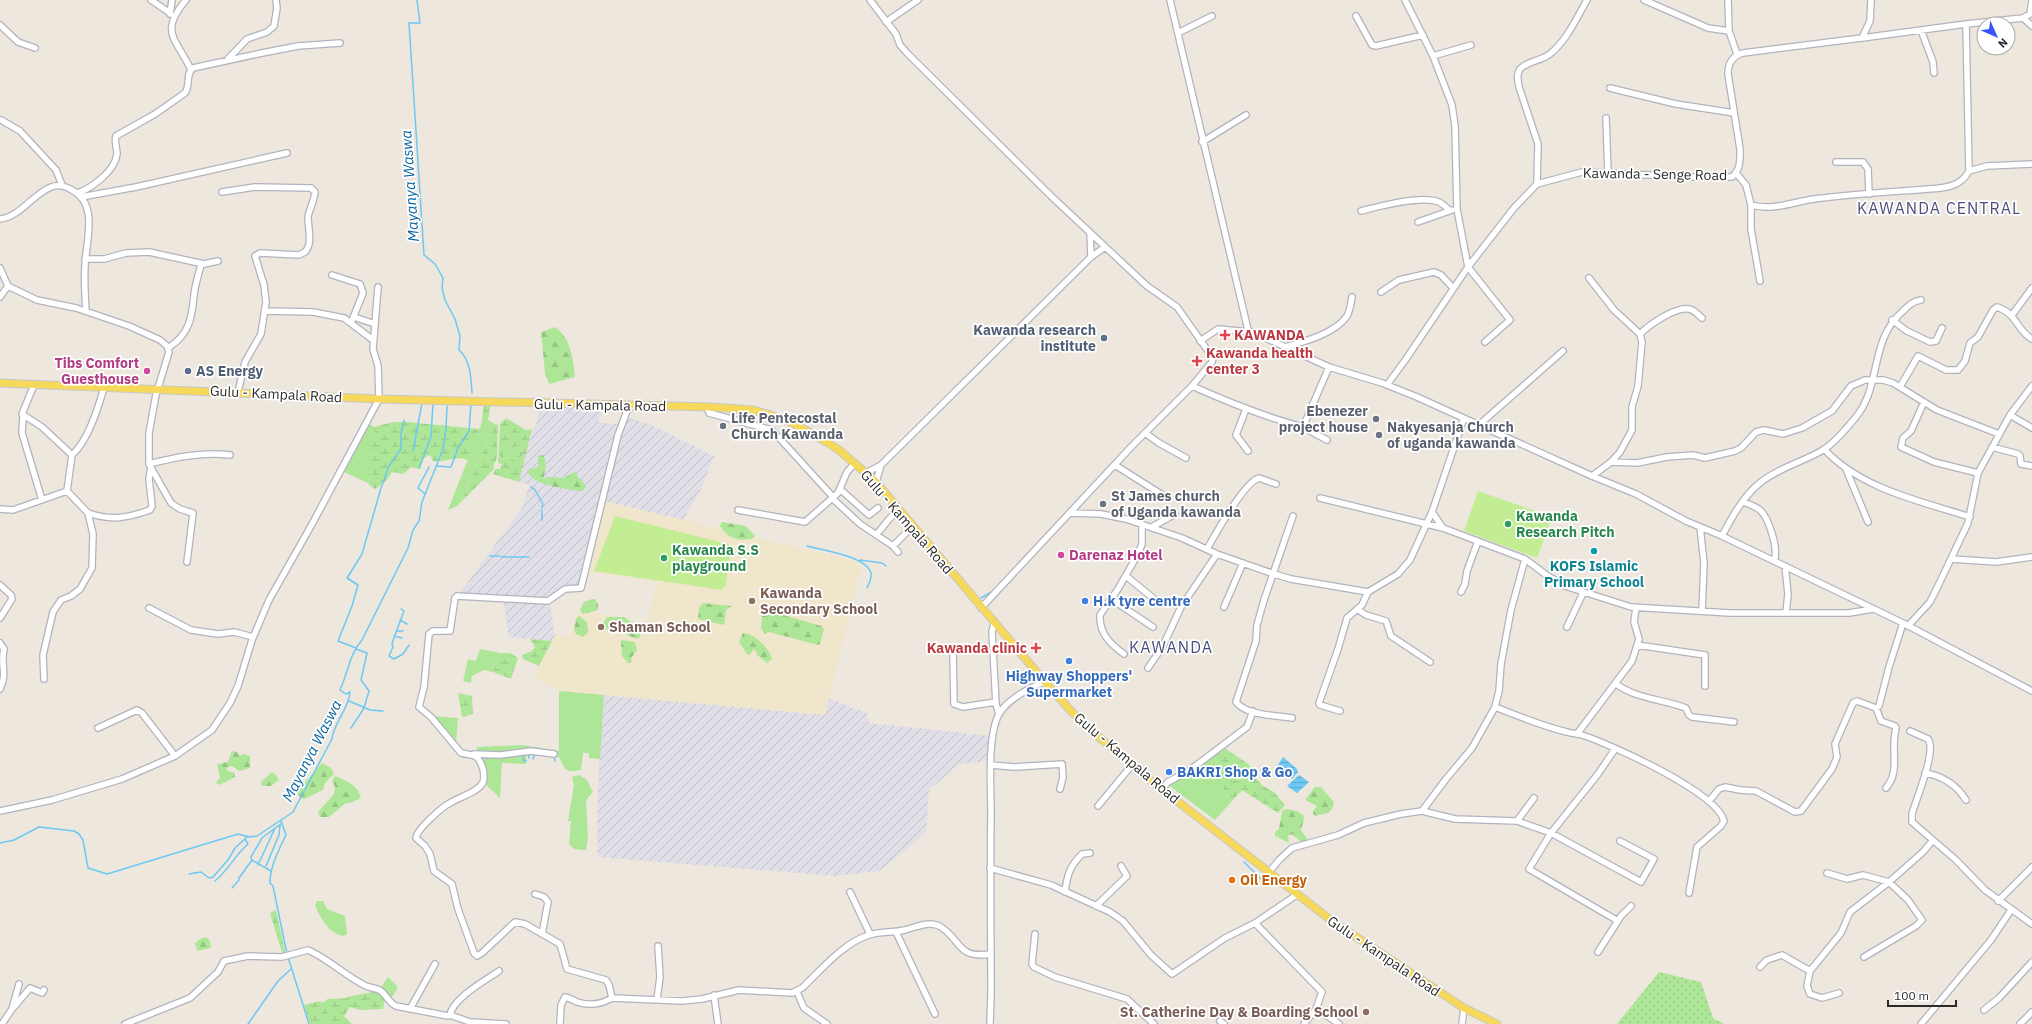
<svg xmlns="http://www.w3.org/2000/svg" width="2032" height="1024" font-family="'IBM Plex Sans',sans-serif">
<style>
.industrial{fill:url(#industrial-furrows)}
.education{fill:#f0e6cc}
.grass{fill:#aee698}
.forest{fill:url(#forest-firs)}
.wetland{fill:url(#wetland-marsh);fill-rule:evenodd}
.garden{fill:url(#garden-dots)}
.pitch{fill:#c3ed93}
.water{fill:url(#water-rules)}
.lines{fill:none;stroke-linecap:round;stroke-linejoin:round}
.stream{stroke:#6dc8f3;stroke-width:1.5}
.minor-casing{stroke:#b1b3bf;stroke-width:8}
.major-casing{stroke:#c8c8c8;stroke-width:9}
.minor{stroke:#fff;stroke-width:5.5}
.major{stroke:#f6d95a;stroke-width:7}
.health-dot{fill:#e0444e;stroke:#fff;stroke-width:1.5}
.service-dot{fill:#5c6f8a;stroke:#fff;stroke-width:1.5}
.hotel-dot{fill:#d1479c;stroke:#fff;stroke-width:1.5}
.worship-dot{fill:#6b7280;stroke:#fff;stroke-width:1.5}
.leisure-dot{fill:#2e9e5b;stroke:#fff;stroke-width:1.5}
.culture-dot{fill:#0f9aa8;stroke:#fff;stroke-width:1.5}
.education-dot{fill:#8d6e63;stroke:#fff;stroke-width:1.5}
.shop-dot{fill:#3f7fe0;stroke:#fff;stroke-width:1.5}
.food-dot{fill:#e8710a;stroke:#fff;stroke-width:1.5}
.labels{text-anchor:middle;stroke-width:3.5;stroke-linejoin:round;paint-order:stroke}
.street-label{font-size:14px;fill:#2b2b2b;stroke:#fff}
.service-label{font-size:14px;font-weight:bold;fill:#4e5e75;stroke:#fff;text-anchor:end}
.health-label{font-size:14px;font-weight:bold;fill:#be3a42;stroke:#fff;text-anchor:start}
.hotel-label{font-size:14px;font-weight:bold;fill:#b23c85;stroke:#fff;text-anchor:end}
.worship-label{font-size:14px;font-weight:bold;fill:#5b616d;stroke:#fff;text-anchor:start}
.leisure-label{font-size:14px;font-weight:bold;fill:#27864d;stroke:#fff;text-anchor:start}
.culture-label{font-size:14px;font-weight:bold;fill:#0d838f;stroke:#fff}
.education-label{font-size:14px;font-weight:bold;fill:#785e54;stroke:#fff;text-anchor:start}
.shop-label{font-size:14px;font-weight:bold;fill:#366cbe;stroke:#fff;text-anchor:start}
.food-label{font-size:14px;font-weight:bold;fill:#c56008;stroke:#fff;text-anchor:start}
.water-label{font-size:15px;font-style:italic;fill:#0965a2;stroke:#fff}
.quarter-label{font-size:16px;letter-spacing:1px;fill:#4a507e;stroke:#fff}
</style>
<defs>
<pattern id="industrial-furrows" width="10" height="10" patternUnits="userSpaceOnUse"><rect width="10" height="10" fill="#e0dee6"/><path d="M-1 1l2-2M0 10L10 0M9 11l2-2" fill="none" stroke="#c0bfc5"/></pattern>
<pattern id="forest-firs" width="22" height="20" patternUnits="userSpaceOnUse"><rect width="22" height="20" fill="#aee698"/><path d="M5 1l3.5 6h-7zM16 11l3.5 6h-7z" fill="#96c583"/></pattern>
<pattern id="wetland-marsh" width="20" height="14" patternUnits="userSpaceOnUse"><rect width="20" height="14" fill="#aee698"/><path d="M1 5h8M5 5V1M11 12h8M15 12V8" fill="none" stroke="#96c583"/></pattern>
<pattern id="garden-dots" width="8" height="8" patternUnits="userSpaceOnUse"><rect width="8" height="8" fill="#aee698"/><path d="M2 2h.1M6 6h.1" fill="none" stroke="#96c583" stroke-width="1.8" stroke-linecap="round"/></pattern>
<pattern id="water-rules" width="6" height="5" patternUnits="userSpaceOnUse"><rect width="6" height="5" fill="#6dc8f3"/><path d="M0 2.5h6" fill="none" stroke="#5facd0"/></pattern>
</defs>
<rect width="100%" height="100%" fill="#eee7dd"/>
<path class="industrial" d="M540,405H603L601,417H599V423L621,424L579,586H570L550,600L459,594L524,505L523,502L530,485L519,482L532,429L536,425Z
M627,417L651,425L714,456L702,487L683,520L604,501L620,436Z
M504,600L550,603L555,636L552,641L508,637Z
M604,695L825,715L829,699L867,713L869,723L990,736L989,761L959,764L929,790L926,833L879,871L836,876L598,857L597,827L600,736Z"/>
<path class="education" d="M604,501L862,563L825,715L559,691L534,677L556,634L570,637L580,608L631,622L632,620L644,624L647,622L657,582L587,572Z"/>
<path class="grass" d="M488,420L495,424L461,502L457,506L448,510L481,426Z
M367,422L374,427L375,442L369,454L374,457L373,471L368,483L342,471Z
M480,649L500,653L493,672L484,670L472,676L471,683L463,681L468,659L476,661Z
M559,691L604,695L600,759L589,758V753H583L581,770C558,775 567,762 554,753H476L477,747L523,745L559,751Z
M431,716L458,718L456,744Z
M527,752L526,764L502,763L500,798L484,783L482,762L487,756Z
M1212,756C1215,760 1220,765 1221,769C1225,786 1217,786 1232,801L1215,820L1167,784Z
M579,775L587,780L593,792L586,800L588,837L586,850L574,849L569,844L571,821H568L574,785L572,777Z
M317,901H323L327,909L345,916L347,934L343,936C328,933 321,918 315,906Z
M388,977L398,987L390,1001L380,989Z"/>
<path class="forest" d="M555,327C571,338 573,359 575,377L549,384L545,373L541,332Z
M517,446L523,449L522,455L517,461L507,458L501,460L500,452L503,447Z
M543,455C547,461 546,471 543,479L548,477L564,478L576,471L578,477L586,485L583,491H579C565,488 531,486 527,470L538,467V456Z
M722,522L746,526L755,536L752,539C737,541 729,539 720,526Z
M592,599H595L598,604V610L583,614L580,610L584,602Z
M703,603L732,606L726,610L724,625L698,619L699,608Z
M770,611L821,626L824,629L820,644L818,645L769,632L765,634L761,628L762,616Z
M579,616L587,622L588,632L583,637L576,634L574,629L576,619Z
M607,617H624L641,628L640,637L636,639L617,630L603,629L602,625Z
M743,633C754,633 769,648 772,659L767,663L757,655V652L753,649L750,655L747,654L739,642Z
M621,640L635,642L637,650L632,657L631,663H628L622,656Z
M232,751L237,752L240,756L244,754L250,756V768L239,771L232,766L226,768L229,772H234L235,777L219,785L216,783L220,777L217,764L228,762Z
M322,763L331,768L334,774L325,783L323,790L304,799L297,795L300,788Z
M272,772L276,775L279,780L271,786H262L261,782Z
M335,776C347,781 358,785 361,798L350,803H346L329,817H320L318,812L334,794L335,787L332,781Z
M1315,787H1321L1334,802C1331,816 1327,812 1316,816L1313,814V811L1317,806L1305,800Z
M1287,809L1297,811L1303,815L1304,819L1301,830L1308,840L1302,843L1292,834L1288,836L1289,843L1275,836V832L1279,829L1282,811Z
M206,937L210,941L211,948L197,951L195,943L200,939Z"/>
<path class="wetland" d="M484,403H491L488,420L481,426L468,460C456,455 445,463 433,461L430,455L424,458L420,469L411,467L403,474L392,472L387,480L375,489L368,484L373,471L367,464L374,457L364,449L366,445H372L375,442L374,427L393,422H407L479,429L481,426Z
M506,418L526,430L532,429L519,482L493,474L496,469H500L502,464L498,463L500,424ZM517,446L523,449L522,455L517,461L507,458L501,460L500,452L503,447Z
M495,424L498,425L497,458L493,467L495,468L461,502Z
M530,639L552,641L539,666L523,659L522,655L532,651L535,647Z
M500,653H510L518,658L511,679L493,672Z
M458,693L472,696L473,714L462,717Z
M1223,747L1247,763L1254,770V776L1263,786L1274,792L1285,805L1278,813L1242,790L1232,801C1217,786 1225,786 1221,769C1220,765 1215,760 1212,756Z
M276,910L286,955L283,956L270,913Z
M378,991L385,998L383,1009L360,1010L350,1007L344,1016L352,1024H310L304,1005L320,1001L322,1003L328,999L347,998V997Z"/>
<path class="garden" d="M1659,972L1701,982L1713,1018L1724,1024H1617Z"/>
<path class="pitch" d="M1478,491L1552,517L1537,558L1464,531Z
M615,516L732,545L726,584L722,590L594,571Z"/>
<path class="water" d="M1283,757L1297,769L1298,772L1292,779L1276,768Z
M1299,775L1309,782L1297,793L1287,786Z"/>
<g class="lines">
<path class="stream" d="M417,0L420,23H409L424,255L435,264L443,278L442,288L445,300L455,319L460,336L459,350C471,360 471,379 472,393
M413,451L422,403
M436,466L451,467L458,448L469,431L471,403
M419,468L431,437L433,403
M531,487L535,490L543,504L542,507
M425,494L418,488L429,467
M542,510V520
M807,546C822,550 866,556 871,573C872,578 869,584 867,588
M490,556H499
M501,557H529
M860,560L882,563L886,566
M981,598L993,591
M401,609L404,611L392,643L393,647L389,656L394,659L403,654L409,645
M400,620L407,624
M396,631H403
M394,636L402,638
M356,648L338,641L352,606L358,585L347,578L362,554L381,488L389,466L401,449V433L404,420
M349,701L370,710L383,711
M351,728L364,708L369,691L361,680L367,653L356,649
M524,753L523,760L526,761
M528,753L529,758
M554,756L555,761
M533,759L535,754
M281,821L286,835C279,850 270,866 270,883L273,886L287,954
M0,843L14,840L39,827L74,831L79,834L83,840L88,868L107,874L238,834L249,837L257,836L293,812L332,739C334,722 349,709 350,692L346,694L340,690C348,673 349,655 362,640L408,548L413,530L419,521L422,502L443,449L446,429L447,406
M252,860L271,871
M1244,862L1262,880
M258,865L275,828
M266,866L279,835L280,825
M189,874L201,872L209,878L213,877L228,860L235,848L248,836
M215,881C228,871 235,855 248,844L245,839
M232,888L239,880V878L252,860L251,857L262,838L282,823
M288,957L309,1024
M248,1024L278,981L291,969"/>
<g class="minor-casing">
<path id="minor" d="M151,0L170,13
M186,0C158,33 177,39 191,70
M870,0L896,34L900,45L907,53L1051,196L1147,286L1177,307L1213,358L1212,362L1192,386L1132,446L981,608
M1170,0L1248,330L1329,367
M1405,0L1433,56L1452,105L1455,126L1457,209L1468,267L1510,320L1485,342
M1644,0L1708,28L1729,31
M1728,0L1729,31L1737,54
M170,14L172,0
M1356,16L1372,45L1376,46L1423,35
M2023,18L2032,26
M886,22L918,0
M0,25L18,42L35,48
M1921,30L1933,62L1934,73
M1178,33L1212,16
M1862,38L1966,24L2023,18L2030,14L2032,1
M1433,56L1471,45
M228,59L247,39L267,32L274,26L277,8L276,0
M1610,88L1676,104L1734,113
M1606,118L1608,173
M1,120L20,131L56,170L62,185
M1202,142L1246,115
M1836,162H1863L1868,169L1869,194
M1969,171L1987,166L2032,164
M1736,173L1746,185L1751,205C1774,211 1792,202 1814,199C1852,194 1890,192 1928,189C1944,188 1961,187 1969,171L1966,24
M1537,184L1538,144L1519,87C1518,81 1516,75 1520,69C1527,61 1541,61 1550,54C1567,40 1576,19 1587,0
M222,192L255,187L311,188L315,192C314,202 309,210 308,217C308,228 313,244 305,252L299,255L260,253L255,256L264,285L266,302L261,334L245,362L238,392
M78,193C93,187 115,171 117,154C117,148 114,141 116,136L155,114L185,93C191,85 185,74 193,68L262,53L298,46L340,43
M81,197L136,187L287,153
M1751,205V229L1760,281
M1361,211C1380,206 1421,195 1439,202C1443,204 1446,207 1449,210
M0,219C20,217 33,194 51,187C59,184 65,186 72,190C99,204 86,241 85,265C84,281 85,296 86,311
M1418,222L1452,210
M1090,233L1091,257
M85,259H104L126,253L149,252L204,264L218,261
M0,268L8,286L0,297
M332,275L360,284L363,293L351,323
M1589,278L1614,310L1640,334L1642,342L1638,386L1632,407V430L1620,452L1611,462L1592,476
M8,286L37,300L76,308L129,326L160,340L167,346L169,352L158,388
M1381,292L1399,280L1434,272L1441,275L1453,288
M265,311L313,312L344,318L373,340
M2012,315L2032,288
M354,317L375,324
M1892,320L1907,331L1930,342L1936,341L1942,328
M1640,334C1649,325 1676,306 1689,309C1695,310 1698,315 1702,318
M1200,341L1218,329L1249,332
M1285,347C1304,342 1336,333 1347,316C1350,311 1351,303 1352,297
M168,348C189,335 192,318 194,295C195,284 199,274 201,264
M34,385L22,414L42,427L72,455L67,491
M1387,385L1406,359L1468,267L1514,208L1537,184L1582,172L1693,177H1732C1741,169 1740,160 1740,149L1728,74C1728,64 1732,56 1743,53L1862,38L1870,21L1871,0
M1192,386C1228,402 1264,417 1303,427L1329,367L1382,383L1417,397L1592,476L1636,494L1686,521L1722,536L1903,623L2032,691
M1900,387L1918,356L1946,370H1958L1965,361L1970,343L1978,337L1993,310L1997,307C2017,313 2017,331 2032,339
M157,389L149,433V464L171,503L180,509L193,513L187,562
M1924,402L1911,431L1903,438L1901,447L1934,462L1978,473
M707,407L709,413L772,430L833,497
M1246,409L1236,435L1248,451
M2010,415L2032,428
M23,416L22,433L42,500
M1480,424L1563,351
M1303,427L1327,440
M1145,433L1159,443L1186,458
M1992,447L2018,454L2020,456L2021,464L2032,466
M1824,449C1861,489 1920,501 1970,517
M72,455C88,441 98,408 104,388
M1611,462L1637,463L1667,457L1693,455L1705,458L1735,451L1741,448L1756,432L1764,430L1783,434L1802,428L1832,411L1851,386L1865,380H1883L1893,383L1937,410L1999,434
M149,464C176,457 202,452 230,455
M1115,465L1164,496
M1846,469L1868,522
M866,473L881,465L1091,257L1105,247
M876,482L881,465
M840,489L869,515L878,508
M832,498L860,524L893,546L898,552
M1320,498L1443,528L1525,559L1545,574L1565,586L1631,607L1730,613H1849L1873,609
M1743,502C1749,504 1755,506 1760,510C1769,518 1779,550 1774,561
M0,509L13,510L67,491
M738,510L805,522L838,493L847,472L855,463
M1432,512L1443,528
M88,513C112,521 127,518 150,510L152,506L149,479L151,468
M1070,513L1101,514L1126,519L1182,538L1217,554L1274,574L1291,579L1368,592L1398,574L1410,560L1432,512L1464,418
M1152,527L1175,514
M1700,527L1704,563L1702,611
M877,534L890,518L900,510
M1722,536C1732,517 1744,495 1761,482C1780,467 1803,462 1823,450C1835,443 1847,428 1856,417C1882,385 1869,340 1903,311C1908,306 1913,301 1921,300
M893,546L913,526
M1207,549C1215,535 1244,482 1259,478L1276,484
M1952,559L1996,562L2032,557
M1785,566L1788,594L1786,613
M1126,576L1153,598
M0,585L11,595L12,599L0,618
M1461,592L1465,584L1467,571L1478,541
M1111,599L1153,627
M1224,607L1243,563
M149,608L191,630L218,634L234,632L253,637
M1357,609L1366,615L1386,621L1391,636L1430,662
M994,623L992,632L996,704L999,714
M1908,626L1930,602L1938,586L1968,523L1978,473L2010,415L2032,386
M1567,627L1583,593
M0,643L4,649C0,666 8,672 0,689
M1637,645L1705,655V686
M953,650L954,704L963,707L996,702
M1124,654C1110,644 1099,633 1100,615L1118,589L1138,554L1142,544V524
M1148,668L1163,646L1181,607L1217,554
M44,679L43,655L53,612L61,600L71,596L80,589L92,568L93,534L88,513L67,491
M1616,684C1637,699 1662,699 1686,708L1689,715L1692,717L1734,722
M1495,707C1518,716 1542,726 1567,732C1572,734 1577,733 1582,735C1610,744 1717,792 1724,821L1721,826L1697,847L1689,893
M1876,708L1881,721L1895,726L1896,728C1890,751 1901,771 1886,788
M1340,711L1320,705L1319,703L1338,649L1347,618L1362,605L1368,592
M1292,718C1276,715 1247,716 1236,702L1256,641L1257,625L1264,600L1293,516
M98,728L137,710L142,713L175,756
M1910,731L1928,739C1937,751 1916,799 1912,814V822L1956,860L1985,890L2032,924
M1577,734L1632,661L1639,639L1634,622L1636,608
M1615,749L1598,774L1551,833L1529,869L1618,921
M474,754L500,755L531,751L554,754
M991,765L1014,767L1062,764L1063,777L1060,789
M1925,773C1943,776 1956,784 1966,800
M1162,789L1168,782L1190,770L1247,727L1253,711
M1709,801L1719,789L1725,787L1740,790L1756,791L1795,812L1801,811L1832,769L1837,757L1835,744L1853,703L1857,701L1876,708L1879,706L1889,667L1903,623
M1098,806L1132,765
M0,811L52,800L122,779L175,756L212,730L230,703L238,686L252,640L269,600L311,526L379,399L378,366L373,349L378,287
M1422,811L1446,779L1472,748L1495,707L1499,691L1501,664L1511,610L1525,559
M1517,821L1551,833L1641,882L1654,859L1620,841
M990,868L1051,885L1110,912L1123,921L1151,955L1172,974L1225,938L1255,923L1295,896H1299
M1269,872L1280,859L1292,848L1338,835L1364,823L1401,814L1422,811L1455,819L1517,821L1534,798
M1827,873L1847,879L1863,875L1889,882L1908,900L1922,920L1916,926L1864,957
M850,892L870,934
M1065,892C1067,875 1070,866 1082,854L1090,853
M535,894L544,897L548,902L542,934
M1998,901L2032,867
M1096,906L1127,876L1121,866
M1255,923L1322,992L1316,1009L1304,1024
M896,932L935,1014
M1035,934L1032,964L1034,967L1055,977L1127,999L1154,1024
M1598,952L1621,916L1631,906
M1760,967L1767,960L1782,955L1810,971
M797,992L804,1008L827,1024
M1839,993L1822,998L1810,994L1807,986L1810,971L1841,933L1850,912L1889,882L1923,852L1933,840
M714,995L718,1024
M612,998L609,985L606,980L567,969L560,944L525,924L515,922L482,953L477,956L474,953L458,909L452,884L434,871L430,854L425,846L416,838C417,829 442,807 450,803C459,797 476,793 482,784C485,780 484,774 483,769C478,753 474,756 461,753L431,717L419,707L424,687L429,634L433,631H450L455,598L457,596L548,601L565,589L581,588L618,435L627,411L632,406
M657,999L660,977L658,946
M14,1007L30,988L42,993L44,990
M1317,1007L1319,1010L1339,1024
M410,1009L435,964
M1984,1010L1999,998L2032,962
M450,1015C453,998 486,980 499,971
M1220,1021L1224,1024
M2,1024L12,1009L19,984
M125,1024L190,998L218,972L224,961L248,956L282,957L308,950C329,959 345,976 366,986C371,988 377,988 381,991C387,996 389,1003 396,1006L448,1016L450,1015L470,1022L506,1024
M560,1024L561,1005L565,997C570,998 573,1000 577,1002C589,1006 602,1004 612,998L682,1001L702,999L739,990L792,993L802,988C821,970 843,943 869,935C881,931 893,933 905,930C916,927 930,920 941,927C962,941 957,959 991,954
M990,1024L991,993C991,933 990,873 991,814C991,789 987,736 999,714C1007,700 1030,687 1045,682
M1462,1024L1464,1008
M1921,1024L1991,940L2011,910
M2020,1024L2032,1012"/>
</g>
<g class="major-casing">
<path id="major" d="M0,383L379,399L711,407L753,410L784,419L815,435L839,450L876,482L1045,682L1072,712L1100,738L1146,777L1332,921L1464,1008L1497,1024"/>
</g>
<use href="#minor" class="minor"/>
<use href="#major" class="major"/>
</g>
<g class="health-dot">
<path d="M1223 329h4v4h4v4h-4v4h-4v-4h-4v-4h4z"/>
<path d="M1195 355h4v4h4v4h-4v4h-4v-4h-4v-4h4z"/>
<path d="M1034 642h4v4h4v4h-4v4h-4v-4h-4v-4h4z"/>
</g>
<g class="service-dot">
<circle cx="1104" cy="338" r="4"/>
<circle cx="188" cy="371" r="4"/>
</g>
<g class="hotel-dot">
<circle cx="147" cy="371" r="4"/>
<circle cx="1061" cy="555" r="4"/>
</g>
<g class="worship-dot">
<circle cx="1376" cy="419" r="4"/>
<circle cx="723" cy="426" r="4"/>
<circle cx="1379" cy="435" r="4"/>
<circle cx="1103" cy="504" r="4"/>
</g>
<g class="leisure-dot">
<circle cx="1508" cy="524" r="4"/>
<circle cx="664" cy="558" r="4"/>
</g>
<circle class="culture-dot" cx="1594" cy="551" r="4"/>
<g class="education-dot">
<circle cx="752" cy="601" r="4"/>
<circle cx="601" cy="627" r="4"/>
<circle cx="1366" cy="1012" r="4"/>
</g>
<g class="shop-dot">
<circle cx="1085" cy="601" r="4"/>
<circle cx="1069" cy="661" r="4"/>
<circle cx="1169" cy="772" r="4"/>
</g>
<circle class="food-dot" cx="1232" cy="880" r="4"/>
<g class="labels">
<g class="street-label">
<text transform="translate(1655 174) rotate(1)" y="5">Kawanda - Senge Road</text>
<text transform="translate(276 394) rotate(3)" y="5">Gulu - Kampala Road</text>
<text transform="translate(600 405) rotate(1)" y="5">Gulu - Kampala Road</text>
<text transform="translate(907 522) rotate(49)" y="5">Gulu - Kampala Road</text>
<text transform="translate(1127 758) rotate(40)" y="5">Gulu - Kampala Road</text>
<text transform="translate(1384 956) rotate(34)" y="5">Gulu - Kampala Road</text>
</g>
<g class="service-label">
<text x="1096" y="335">Kawanda research<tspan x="1096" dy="16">institute</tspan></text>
<text x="196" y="376" text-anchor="start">AS Energy</text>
</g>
<g class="health-label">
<text x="1234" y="340">KAWANDA</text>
<text x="1206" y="358">Kawanda health<tspan x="1206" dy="16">center 3</tspan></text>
<text x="1027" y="653" text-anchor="end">Kawanda clinic</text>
</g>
<g class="hotel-label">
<text x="139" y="368">Tibs Comfort<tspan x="139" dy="16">Guesthouse</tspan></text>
<text x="1069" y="560" text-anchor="start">Darenaz Hotel</text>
</g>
<g class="worship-label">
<text x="1368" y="416" text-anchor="end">Ebenezer<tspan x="1368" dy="16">project house</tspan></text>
<text x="731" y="423">Life Pentecostal<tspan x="731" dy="16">Church Kawanda</tspan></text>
<text x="1387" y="432">Nakyesanja Church<tspan x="1387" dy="16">of uganda kawanda</tspan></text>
<text x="1111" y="501">St James church<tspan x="1111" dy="16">of Uganda kawanda</tspan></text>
</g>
<g class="leisure-label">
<text x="1516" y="521">Kawanda<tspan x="1516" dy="16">Research Pitch</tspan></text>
<text x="672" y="555">Kawanda S.S<tspan x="672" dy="16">playground</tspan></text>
</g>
<g class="culture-label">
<text x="1594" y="571">KOFS Islamic<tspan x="1594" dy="16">Primary School</tspan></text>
</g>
<g class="education-label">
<text x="760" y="598">Kawanda<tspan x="760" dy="16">Secondary School</tspan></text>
<text x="609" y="632">Shaman School</text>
<text x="1358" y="1017" text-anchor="end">St. Catherine Day &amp; Boarding School</text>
</g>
<g class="shop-label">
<text x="1093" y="606">H.k tyre centre</text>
<text x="1069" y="681" text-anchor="middle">Highway Shoppers'<tspan x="1069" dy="16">Supermarket</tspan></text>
<text x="1177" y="777">BAKRI Shop &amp; Go</text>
</g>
<g class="food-label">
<text x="1240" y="885">Oil Energy</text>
</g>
<g class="water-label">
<text transform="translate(410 186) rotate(-94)" y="5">Mayanya Waswa</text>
<text transform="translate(312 751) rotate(-63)" y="5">Mayanya Waswa</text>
</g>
<g class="quarter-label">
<text x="1939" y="214">KAWANDA CENTRAL</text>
<text x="1171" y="653">KAWANDA</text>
</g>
</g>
<g transform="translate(1996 36) rotate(135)"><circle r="19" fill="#ffffff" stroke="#aaaaaa"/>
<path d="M0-3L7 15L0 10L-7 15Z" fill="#3953ff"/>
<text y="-6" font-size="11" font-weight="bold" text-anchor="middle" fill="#2b2b2b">N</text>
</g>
<path d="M1888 1000v6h68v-6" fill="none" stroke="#2b2b2b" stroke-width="2"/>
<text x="1894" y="1000" font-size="12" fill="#2b2b2b" stroke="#ffffff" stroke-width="3" paint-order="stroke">100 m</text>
</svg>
